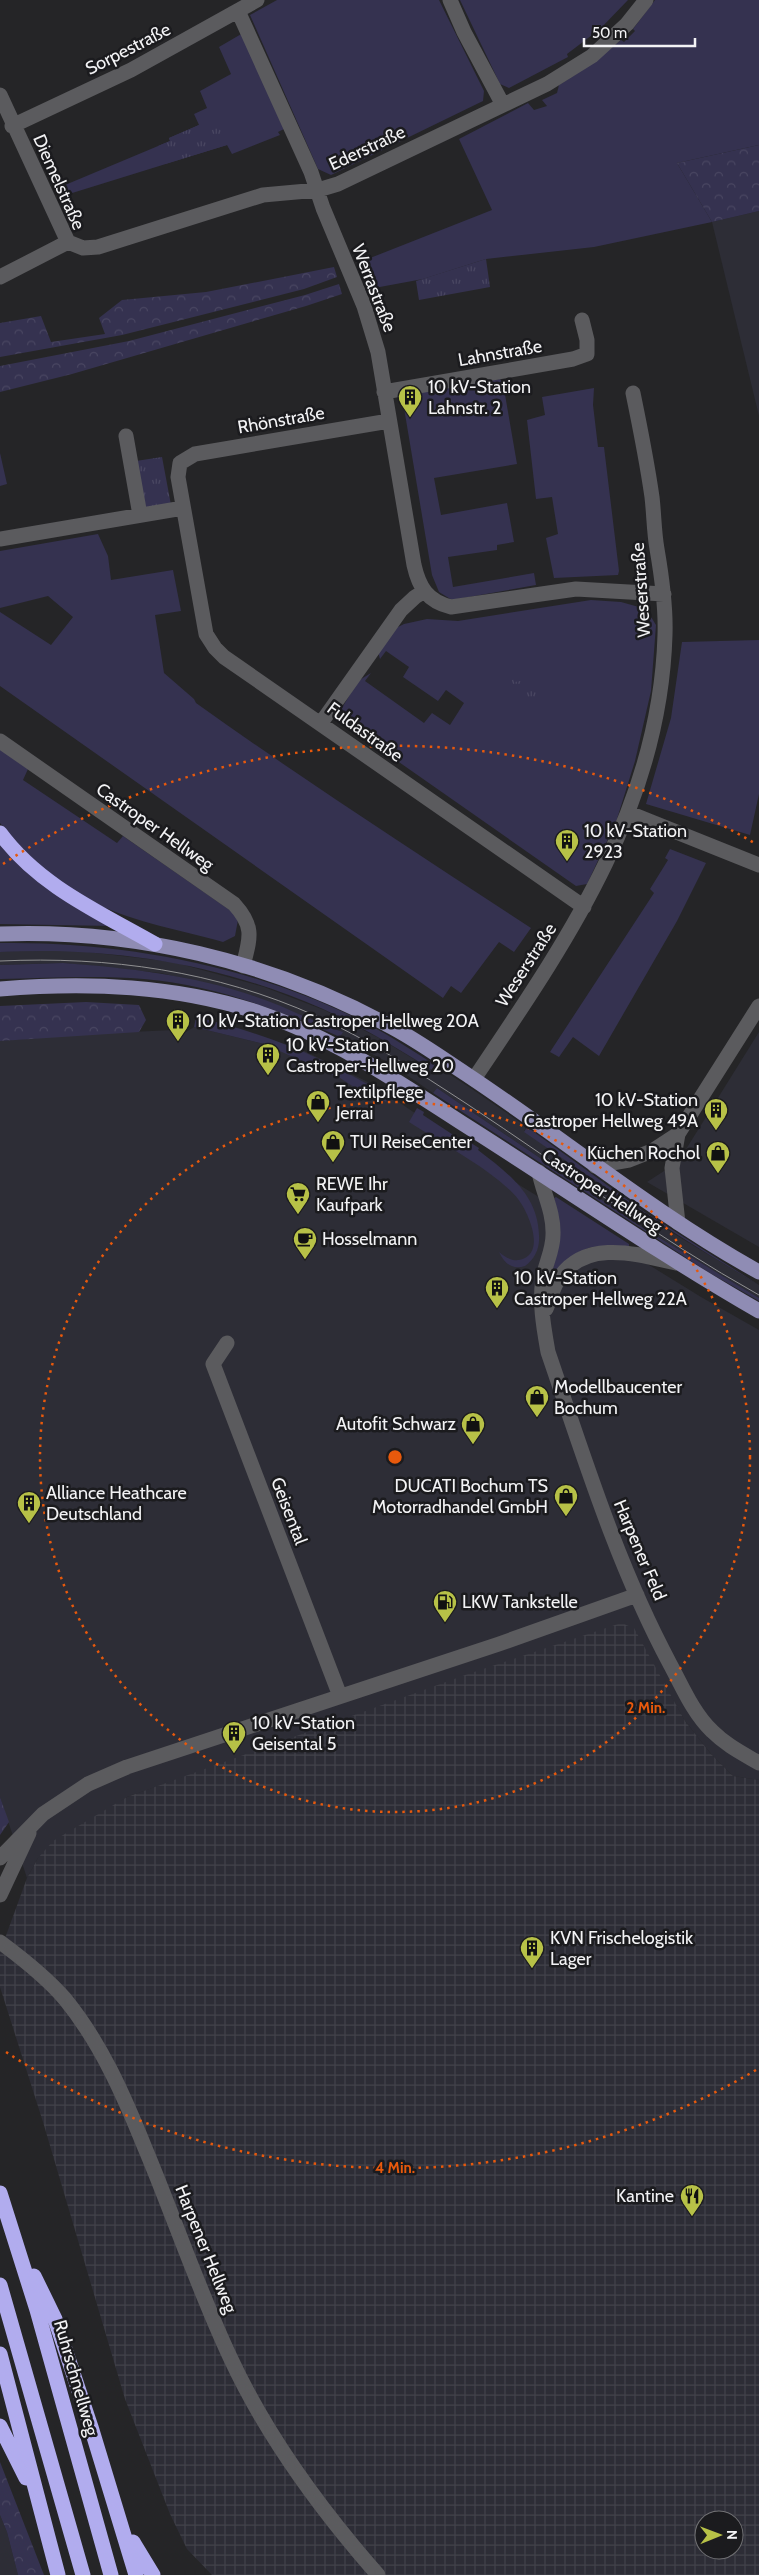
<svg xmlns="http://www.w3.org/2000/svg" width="759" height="2575" font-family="Cabin,sans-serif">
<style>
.built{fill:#2d2d36}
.industrial{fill:url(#industrial-grid);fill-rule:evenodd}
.green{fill:#353250}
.forest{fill:url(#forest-crowns)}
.park{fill:url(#park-tufts)}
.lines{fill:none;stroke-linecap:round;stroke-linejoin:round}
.street{stroke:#5b5b5e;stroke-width:15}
.secondary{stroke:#5b5b5e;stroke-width:15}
.primary{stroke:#8f8cb4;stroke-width:15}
.highway{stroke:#b1acee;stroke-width:15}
.tram{stroke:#909092;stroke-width:1}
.ring{fill:none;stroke:#e8590c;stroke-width:2.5;stroke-dasharray:2.5 5}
.labels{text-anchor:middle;stroke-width:5;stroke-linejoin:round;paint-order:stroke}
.street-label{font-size:18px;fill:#f3f3f5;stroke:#1b1b1e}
.poi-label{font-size:18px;fill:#f3f3f5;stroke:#1b1b1e;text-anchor:start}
.centre{fill:#e8590c;stroke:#1b1b1e;stroke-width:2.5}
.ring-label{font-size:15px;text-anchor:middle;font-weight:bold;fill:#e8590c;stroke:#1b1b1e;stroke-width:5;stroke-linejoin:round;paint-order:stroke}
</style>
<defs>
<pattern id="industrial-grid" width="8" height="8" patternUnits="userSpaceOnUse" patternTransform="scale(1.25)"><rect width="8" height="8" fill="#2d2d36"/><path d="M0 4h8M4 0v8" fill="none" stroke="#42424a"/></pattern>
<pattern id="forest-crowns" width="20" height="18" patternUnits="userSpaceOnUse" patternTransform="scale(1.25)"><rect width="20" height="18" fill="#353250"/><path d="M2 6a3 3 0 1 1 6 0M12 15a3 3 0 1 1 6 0" fill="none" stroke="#494661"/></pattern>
<pattern id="park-tufts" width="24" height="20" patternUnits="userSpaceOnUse" patternTransform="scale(1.25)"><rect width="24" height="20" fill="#353250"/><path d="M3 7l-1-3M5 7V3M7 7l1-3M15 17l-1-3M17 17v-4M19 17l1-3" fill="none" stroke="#494661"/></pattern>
</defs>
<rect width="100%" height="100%" fill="#252527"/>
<path class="built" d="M759,211V416L712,222Z
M17,951H79L173,962L264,987L324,1010L379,1038L432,1070L435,1065L469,1087L527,1127L524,1131L671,1232L759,1285V1298L640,1226L437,1088L433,1093L389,1063L340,1037L342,1032L254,996L161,973L63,963L0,965V952Z
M194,1027L264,1044L292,1045L374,1085L521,1186L701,1297L759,1330V1780L733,1776L711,1754L685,1721L664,1684L230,1761L127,1797L38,1858L27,1878L0,1797V1041L86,1034L174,1030L186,1032Z
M759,1032V1247L647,1182L678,1162Z
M0,2515L7,2532L18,2575H0Z"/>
<path class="industrial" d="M621,1623L634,1628L685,1721L711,1754L733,1776L759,1780V2575H212L187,2549L170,2514L125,2399L43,2122L0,1987V1952L27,1878L38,1858L53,1841L127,1797L468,1674ZM704,2520H734V2550H704Z"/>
<path class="green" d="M277,0H439L484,91L483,101L331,175L318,169L250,15Z
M460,0H628L600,29L567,54L568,57L509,88L500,84Z
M655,0H759V145L677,163L712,222L594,247L486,259L423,279L369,289L360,262L492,210L459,139L528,103L534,110L547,106L542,100L557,93L559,85L584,69L621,40L624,42L635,31L633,29Z
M243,33L286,128L278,132L280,135L232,154L227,145L69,194L65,185L170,141L169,138L199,125L194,114L207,108L200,91L231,74L219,47Z
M500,379L503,383L517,464L434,478L441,515L507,503L514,542L497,545V550L448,557L453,587L534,573L536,585L452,600L439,592L432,575L403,402C416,386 478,383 500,379Z
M594,388L593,405L598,447H604L619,571L618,575L554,578L546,538L558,534L552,497L536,499L527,420L545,415L542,397Z
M0,453L7,484L0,486Z
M98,534L108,556L111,580L173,570L181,611L155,615L164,673L194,699L196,703C305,781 418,854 531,928L514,952L499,942L461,993L451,986L443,998L0,686V612L51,645L73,617L48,596L0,608V551Z
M591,600L621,602L646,609L656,625L651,691L635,761L616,822L587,884L576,886L336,718L358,681L371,673L365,681L424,723L432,713L450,725L464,703L446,690L438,701L403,677L409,667L386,651L380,659L378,652L394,629L404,624L427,619L458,621Z
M759,640V794L750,835L646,804L671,718L682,642Z
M0,749L28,769L23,780L117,843L123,836L234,913L238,920L235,936L223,942C182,930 136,923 97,904C59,886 27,856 0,823Z
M0,842L112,926L0,924Z
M670,849L706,863L677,921L599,1056L573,1037L559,1057L550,1052L654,893L650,889L668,860L665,858Z
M0,943C130,941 270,969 384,1033C401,1043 418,1054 435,1065L432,1070C397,1048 361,1026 323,1009C221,964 111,946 0,952Z
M63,963C128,968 192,975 254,996C285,1006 313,1022 343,1032L340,1037C277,1009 213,985 144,979C96,975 48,978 0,979V965Z
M196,1017C268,1034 326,1058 389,1097L386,1102L376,1096L374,1100L340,1078L264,1044L194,1027Z
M437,1088L640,1226L759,1298V1301L708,1272L433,1093Z
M417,1108L424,1112L423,1115L470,1146L471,1143L479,1148L478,1150C508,1173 538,1195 539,1235C540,1248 535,1259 525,1266C512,1270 505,1264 499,1252C505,1257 511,1261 519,1260C547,1255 529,1213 518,1199C498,1173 438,1141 409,1122Z
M527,1127L643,1211L759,1285C678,1237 601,1185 524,1132Z
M556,1197L629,1244V1246L591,1247L577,1253L551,1276C560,1240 564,1237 554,1198Z"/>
<path class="forest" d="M759,145V211L712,222L677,163Z
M334,267L337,277L304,289L122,335L0,357V323L41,316L51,342L105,334L99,318L122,300L206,292Z
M339,284L342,294L306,306L72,374L0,392V366L129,341L305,295Z
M86,1002L139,1005L146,1020L139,1032L0,1041V1006Z
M0,1797L9,1822L0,1835Z
M0,2462L44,2575H18L7,2532L0,2515Z"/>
<path class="park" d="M215,118L227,145L165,164L158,146L170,141L169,138Z
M486,259L490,287L419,300L416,281Z
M162,457L171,505L145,509L136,461Z
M513,671L515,682L536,678V704H529L488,676Z"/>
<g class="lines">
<path class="street" d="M450,0L464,32L503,105
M238,11L311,172L323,208L364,306L378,352L414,565C419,587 427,601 451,607L576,589L664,594
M0,95L68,242
M12,126L131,70L257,0
M68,242L83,248L98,247L263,195L318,190L338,184L547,84L592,56L627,24L646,0
M0,277L68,242
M384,392L573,359L587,354V340L582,320
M389,421L195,454L180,463L178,477L206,634L215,648L224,657L584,907
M126,436L140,515
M0,539L183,508
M321,723L401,610L415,597L423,592
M0,741L234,904C255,927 250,938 243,966
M629,813L759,865
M474,1079C566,942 660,808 665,635C666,606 662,578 657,549C654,532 654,514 652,497C647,462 640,427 633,393
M595,1166L629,1160L652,1151L678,1134L759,1006
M539,1172C543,1193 554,1212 553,1235C553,1251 545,1264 543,1279C539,1303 544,1329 548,1352C584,1457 617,1565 670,1664C682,1686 693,1713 712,1731C726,1745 742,1753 759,1763
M678,1223L672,1168L678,1134
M546,1309C550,1299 553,1288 558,1280C584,1238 637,1254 676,1263
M227,1343L213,1364L340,1696
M0,1858L43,1814L88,1784L127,1767L499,1644L637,1595
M0,1895L29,1833"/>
<path class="secondary" d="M0,1942C23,1959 46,1977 65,1999C101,2043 124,2096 145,2148C174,2217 198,2289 230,2357C267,2437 320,2509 378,2575"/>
<path class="primary" d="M0,934C134,929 268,961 386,1024C414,1038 440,1057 466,1074C564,1139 656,1215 759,1272
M0,989C88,982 176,985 260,1013C334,1038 400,1083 465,1125C563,1187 658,1253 759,1311"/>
<path class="highway" d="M0,833C39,886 99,912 155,944
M0,2193L37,2310L111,2575
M34,2276L55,2319L91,2427L136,2575
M0,2285L83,2575
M0,2354L58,2575
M0,2426L26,2478
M133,2542L153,2575"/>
<path class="tram" d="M0,961C109,956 216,971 316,1016C369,1040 418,1072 467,1104C564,1168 657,1238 759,1295"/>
</g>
<g class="ring">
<circle cx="395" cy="1457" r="355"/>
<path d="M756 2070A711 711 0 0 1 3 2050M3 864A711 711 0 0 1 756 844"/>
</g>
<defs>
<g id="building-pin" transform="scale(1.25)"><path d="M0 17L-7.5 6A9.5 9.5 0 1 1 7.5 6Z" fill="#b7c147" stroke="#1b1b1e"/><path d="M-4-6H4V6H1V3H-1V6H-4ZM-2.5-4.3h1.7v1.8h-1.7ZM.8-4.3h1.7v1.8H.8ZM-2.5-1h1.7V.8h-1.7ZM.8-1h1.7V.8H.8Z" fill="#111"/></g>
<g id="shop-pin" transform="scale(1.25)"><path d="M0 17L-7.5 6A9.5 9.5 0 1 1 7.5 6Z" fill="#b7c147" stroke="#1b1b1e"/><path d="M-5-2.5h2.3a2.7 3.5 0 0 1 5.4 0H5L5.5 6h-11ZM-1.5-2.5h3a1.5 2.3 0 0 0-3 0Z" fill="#111"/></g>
<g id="supermarket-pin" transform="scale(1.25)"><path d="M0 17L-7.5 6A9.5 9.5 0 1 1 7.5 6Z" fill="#b7c147" stroke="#1b1b1e"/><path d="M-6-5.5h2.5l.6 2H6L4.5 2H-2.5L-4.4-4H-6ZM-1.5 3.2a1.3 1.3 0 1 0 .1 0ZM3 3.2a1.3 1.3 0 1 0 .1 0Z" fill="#111"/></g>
<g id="cafe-pin" transform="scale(1.25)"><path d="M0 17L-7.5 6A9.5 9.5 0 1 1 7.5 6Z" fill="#b7c147" stroke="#1b1b1e"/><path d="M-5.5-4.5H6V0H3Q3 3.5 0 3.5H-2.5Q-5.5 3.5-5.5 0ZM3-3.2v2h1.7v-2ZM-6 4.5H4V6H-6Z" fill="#111"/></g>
<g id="fuel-pin" transform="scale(1.25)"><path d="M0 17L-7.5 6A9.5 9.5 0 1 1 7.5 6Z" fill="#b7c147" stroke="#1b1b1e"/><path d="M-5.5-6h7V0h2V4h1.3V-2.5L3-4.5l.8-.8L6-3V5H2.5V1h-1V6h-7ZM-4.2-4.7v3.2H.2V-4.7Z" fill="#111"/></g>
<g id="restaurant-pin" transform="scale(1.25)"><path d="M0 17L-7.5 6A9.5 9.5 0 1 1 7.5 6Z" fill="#b7c147" stroke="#1b1b1e"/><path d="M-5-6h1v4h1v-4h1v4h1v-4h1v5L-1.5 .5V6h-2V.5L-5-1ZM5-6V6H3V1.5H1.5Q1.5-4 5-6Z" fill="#111"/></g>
</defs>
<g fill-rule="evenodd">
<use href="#building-pin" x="410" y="397"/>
<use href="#building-pin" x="567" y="841"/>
<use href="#building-pin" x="178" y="1021"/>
<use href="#building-pin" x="268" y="1055"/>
<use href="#shop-pin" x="318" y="1102"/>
<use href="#building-pin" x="716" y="1110"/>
<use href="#shop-pin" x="333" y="1142"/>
<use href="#shop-pin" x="718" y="1153"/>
<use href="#supermarket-pin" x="298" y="1194"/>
<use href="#cafe-pin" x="305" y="1239"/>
<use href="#building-pin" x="497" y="1288"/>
<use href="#shop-pin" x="537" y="1397"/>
<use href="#shop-pin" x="473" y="1424"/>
<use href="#shop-pin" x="566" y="1496"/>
<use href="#building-pin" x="29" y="1503"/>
<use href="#fuel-pin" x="445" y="1602"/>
<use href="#building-pin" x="234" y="1733"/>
<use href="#building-pin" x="532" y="1948"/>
<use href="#restaurant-pin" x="692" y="2196"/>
</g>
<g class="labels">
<g class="street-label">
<text transform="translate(128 49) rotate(-27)" y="6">Sorpestraße</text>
<text transform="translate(367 148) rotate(-25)" y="6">Ederstraße</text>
<text transform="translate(59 182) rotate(66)" y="6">Diemelstraße</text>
<text transform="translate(374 288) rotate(69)" y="6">Werrastraße</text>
<text transform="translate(500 353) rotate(-10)" y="6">Lahnstraße</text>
<text transform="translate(281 420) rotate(-10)" y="6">Rhönstraße</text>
<text transform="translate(641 590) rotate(-94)" y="6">Weserstraße</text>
<text transform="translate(365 732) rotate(36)" y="6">Fuldastraße</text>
<text transform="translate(155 827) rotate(35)" y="6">Castroper Hellweg</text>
<text transform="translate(526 965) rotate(-57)" y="6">Weserstraße</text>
<text transform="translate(602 1191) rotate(33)" y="6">Castroper Hellweg</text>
<text transform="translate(289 1511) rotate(69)" y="6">Geisental</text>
<text transform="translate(640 1550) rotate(67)" y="6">Harpener Feld</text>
<text transform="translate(206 2249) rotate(68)" y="6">Harpener Hellweg</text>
<text transform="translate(76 2378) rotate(74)" y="6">Ruhrschnellweg</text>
</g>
<g class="poi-label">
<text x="428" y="393">10 kV-Station<tspan x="428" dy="21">Lahnstr. 2</tspan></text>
<text x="584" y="837">10 kV-Station<tspan x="584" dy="21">2923</tspan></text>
<text x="196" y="1027">10 kV-Station Castroper Hellweg 20A</text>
<text x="286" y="1051">10 kV-Station<tspan x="286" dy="21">Castroper-Hellweg 20</tspan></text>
<text x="336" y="1098">Textilpflege<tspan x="336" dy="21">Jerrai</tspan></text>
<text x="698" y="1106" text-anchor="end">10 kV-Station<tspan x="698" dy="21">Castroper Hellweg 49A</tspan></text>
<text x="350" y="1148">TUI ReiseCenter</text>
<text x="700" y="1159" text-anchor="end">Küchen Rochol</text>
<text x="316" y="1190">REWE Ihr<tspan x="316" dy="21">Kaufpark</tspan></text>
<text x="322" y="1245">Hosselmann</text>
<text x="514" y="1284">10 kV-Station<tspan x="514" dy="21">Castroper Hellweg 22A</tspan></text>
<text x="554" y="1393">Modellbaucenter<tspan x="554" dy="21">Bochum</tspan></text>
<text x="456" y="1430" text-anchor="end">Autofit Schwarz</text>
<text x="548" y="1492" text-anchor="end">DUCATI Bochum TS<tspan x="548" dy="21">Motorradhandel GmbH</tspan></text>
<text x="46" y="1499">Alliance Heathcare<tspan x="46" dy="21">Deutschland</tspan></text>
<text x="462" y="1608">LKW Tankstelle</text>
<text x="252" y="1729">10 kV-Station<tspan x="252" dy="21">Geisental 5</tspan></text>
<text x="550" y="1944">KVN Frischelogistik<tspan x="550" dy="21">Lager</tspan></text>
<text x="674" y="2202" text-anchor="end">Kantine</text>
</g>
</g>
<circle cx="395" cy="1457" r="8" class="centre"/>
<g class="ring-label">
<text x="646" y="1713">2 Min.</text>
<text x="395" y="2173">4 Min.</text>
</g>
<g transform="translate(719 2535) rotate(89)"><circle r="24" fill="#1b1b1e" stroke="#717174"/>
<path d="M0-4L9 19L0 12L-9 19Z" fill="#b7c147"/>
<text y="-8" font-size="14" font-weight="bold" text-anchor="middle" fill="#f3f3f5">N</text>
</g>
<path d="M584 38v8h111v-8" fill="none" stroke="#f3f3f5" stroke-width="2.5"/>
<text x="592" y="38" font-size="15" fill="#f3f3f5" stroke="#1b1b1e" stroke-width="4" paint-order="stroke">50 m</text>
</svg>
